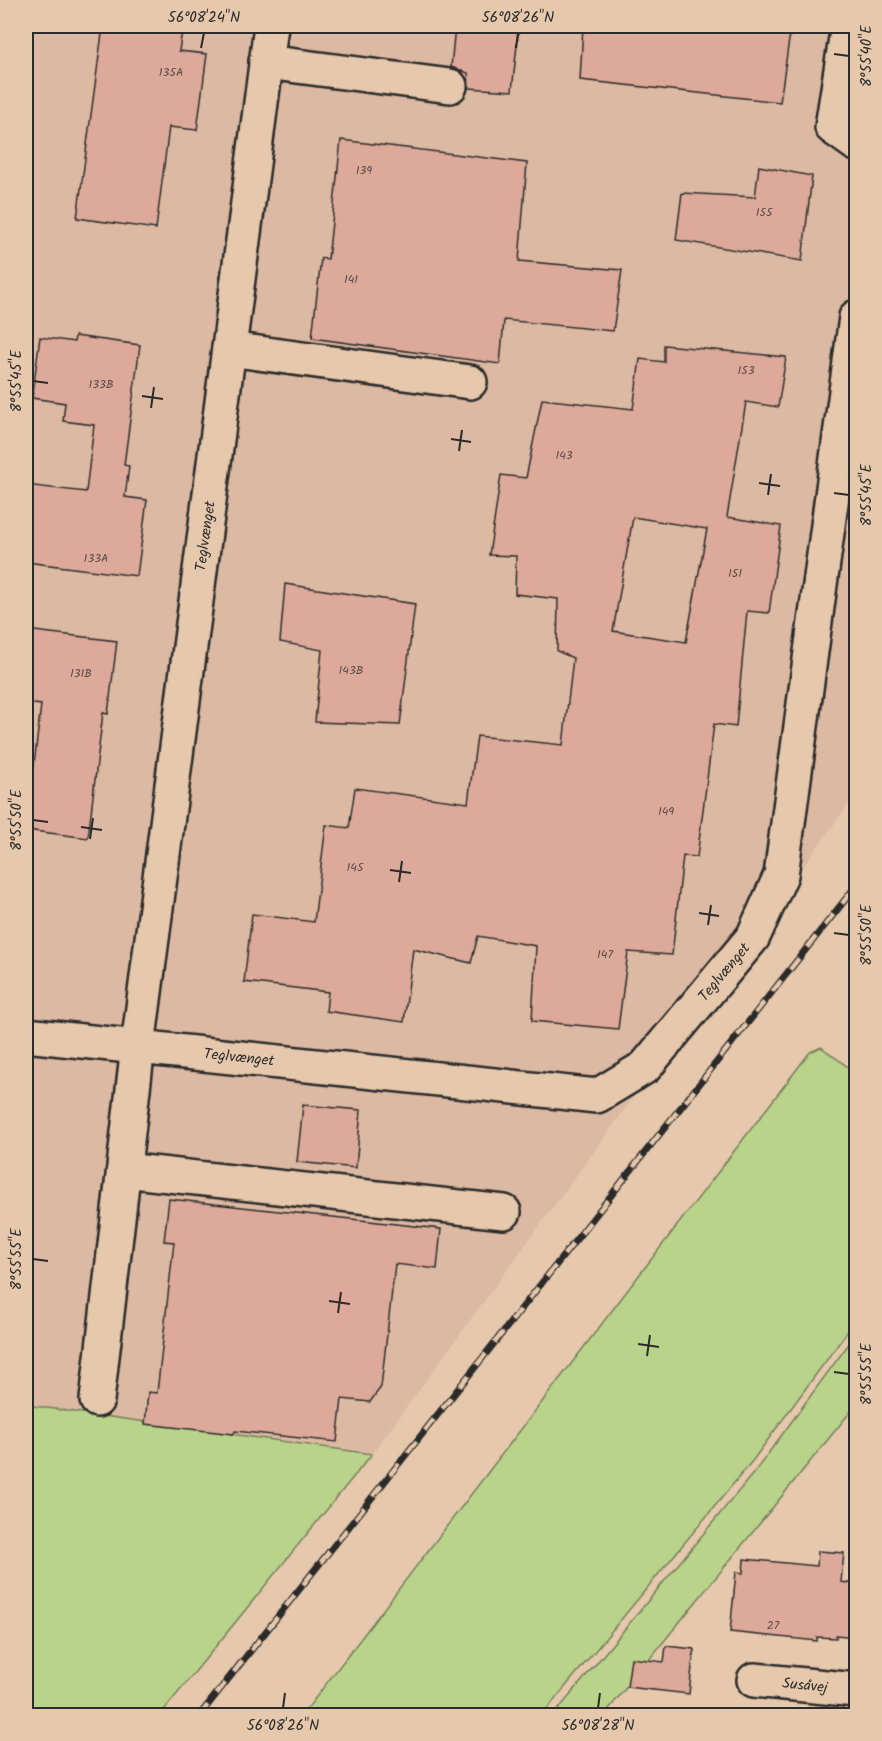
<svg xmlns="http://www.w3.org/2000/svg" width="882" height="1741" viewBox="0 0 882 1741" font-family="Kalam,sans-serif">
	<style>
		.built { fill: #dcb9a2 }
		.green { fill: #bad38a; stroke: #727f5a; stroke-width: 1.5 }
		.building { fill: #dda99a; stroke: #2b2b2b; stroke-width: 1.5; fill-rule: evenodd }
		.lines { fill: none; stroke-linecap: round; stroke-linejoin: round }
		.minor-casing { stroke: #2b2b2b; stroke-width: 38 }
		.minor { stroke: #e6c8ac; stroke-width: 33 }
		.rail-casing { stroke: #2b2b2b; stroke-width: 7 }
		.rail { stroke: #e6c8ac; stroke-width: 4.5; stroke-dasharray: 14; stroke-linecap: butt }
		.ticks { fill: none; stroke: #2b2b2b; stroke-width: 2 }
		.labels { text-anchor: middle; stroke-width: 6; stroke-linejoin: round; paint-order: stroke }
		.number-label { font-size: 12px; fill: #584a47 }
		.street-label { font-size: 15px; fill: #2b2b2b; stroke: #e6c8ac }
		.neatline { fill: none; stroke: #2b2b2b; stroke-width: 2 }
		.ticks-label { font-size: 15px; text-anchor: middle; fill: #2b2b2b }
	</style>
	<rect width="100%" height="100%" fill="#e6c8ac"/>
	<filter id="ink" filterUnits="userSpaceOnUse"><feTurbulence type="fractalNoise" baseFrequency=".0167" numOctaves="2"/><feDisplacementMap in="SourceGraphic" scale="12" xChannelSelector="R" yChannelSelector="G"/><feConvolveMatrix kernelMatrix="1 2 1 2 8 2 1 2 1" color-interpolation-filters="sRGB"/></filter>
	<g filter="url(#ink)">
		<path class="built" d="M26,26H856V794L372,1454L26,1405Z"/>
		<g class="green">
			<path d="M821,1047L856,1073V1320L753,1460L542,1715H306L303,1714L810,1052Z"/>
			<path d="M856,1334V1405L604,1715L553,1716L756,1470Z"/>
			<path d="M26,1405L372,1454L160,1715L26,1716Z"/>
		</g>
		<g class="building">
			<path d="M103,26H143L182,31L179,51L207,54L197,130L169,127L156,229L77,218Z"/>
			<path d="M455,26H519L512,91L469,88L468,73L451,67Z"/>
			<path d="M583,26H791L780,102L580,80Z"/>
			<path d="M341,140L527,163L519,261L622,270L613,331L504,320L500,364L312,338L321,258L328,259Z"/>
			<path d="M759,166L812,176L802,261L676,240L682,193L755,197Z"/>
			<path d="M75,336L140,345L124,465L129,466L125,497L147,500L137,576L26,562V485L86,492L94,425L63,421L65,403L32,398L40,337L74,342Z"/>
			<path d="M664,345L786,357L778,407L746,402L727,517L781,526L769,613L747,611L736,727L714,724L697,857L683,856L672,955L628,952L618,1029L532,1021L536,946L478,936L471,963L413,949L404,1022L326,1011L328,992L244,982L252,914L314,922L326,825L349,828L355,788L468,803L477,736L563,745L573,658L557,651L558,599L515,594L516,556L489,555L501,475L526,478L542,399L633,409L640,359L664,362ZM633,517L707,529L686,642L613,631Z"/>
			<path d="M285,584L415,604L400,725L315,722L322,650L280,642Z"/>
			<path d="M26,630L117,641L108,714L103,713L88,838L26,830V772L33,773L41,705L26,703Z"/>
			<path d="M303,1105L361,1110L356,1168L297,1162Z"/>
			<path d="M169,1199L441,1229L437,1269L395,1264L381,1387L370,1402L342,1399L337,1442L235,1431L234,1434L145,1424L148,1392L157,1393L174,1242L164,1241Z"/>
			<path d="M818,1551L844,1553L841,1582L856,1584V1637L836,1635V1638L817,1637V1641L730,1632L736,1572L743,1573L744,1559L817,1566Z"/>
			<path d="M666,1646L694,1649L689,1694L627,1687L631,1658L664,1662Z"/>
		</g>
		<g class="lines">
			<g class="minor-casing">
				<g id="minor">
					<path d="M856,40L846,38L832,127L856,144"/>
					<path d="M266,62L450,86"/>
					<path d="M229,349L470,382"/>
					<path d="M26,1035L597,1096L645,1067L753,937L781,875L856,317"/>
					<path d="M124,1170L504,1212"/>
					<path d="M97,1400L138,1046L271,26"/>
					<path d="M754,1680L856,1690"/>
				</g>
			</g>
			<use href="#minor" class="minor"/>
			<g class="rail-casing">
				<path id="rail" d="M199,1716L856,886"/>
			</g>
			<use href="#rail" class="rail"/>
		</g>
	</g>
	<path class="ticks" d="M201,48L204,33M516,48L518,33M834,54L849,56M33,381L48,383M142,396L163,399M151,408L154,387M451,439L471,442M459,451L462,430M759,483L780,486M834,493L849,495M768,495L771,474M33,820L48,822M81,827L102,830M90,839L93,818M390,870L411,873M399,882L402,861M699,913L719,916M708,925L711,905M834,933L849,935M33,1259L48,1261M329,1301L350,1304M338,1313L341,1292M638,1344L659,1347M647,1356L650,1335M834,1372L849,1374M283,1708L285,1693M598,1708L600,1693"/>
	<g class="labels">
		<g class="number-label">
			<text x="171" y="76">135A</text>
			<text x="364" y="174">139</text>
			<text x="764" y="216">155</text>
			<text x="351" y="283">141</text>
			<text x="746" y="374">153</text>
			<text x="101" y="388">133B</text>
			<text x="564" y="459">143</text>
			<text x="96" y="562">133A</text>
			<text x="735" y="577">151</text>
			<text x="351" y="674">143B</text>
			<text x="81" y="677">131B</text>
			<text x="666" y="815">149</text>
			<text x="355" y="871">145</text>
			<text x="605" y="958">147</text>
			<text x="773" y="1629">27</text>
		</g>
		<g class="street-label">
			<text transform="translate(205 536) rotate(-82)" y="5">Teglvænget</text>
			<text transform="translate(724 972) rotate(-50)" y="5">Teglvænget</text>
			<text transform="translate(239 1057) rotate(6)" y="5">Teglvænget</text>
			<text transform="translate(805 1685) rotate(6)" y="5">Susåvej</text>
		</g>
	</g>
	<rect width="882" height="1741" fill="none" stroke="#e6c8ac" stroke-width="66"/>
	<rect x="33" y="33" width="816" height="1675" class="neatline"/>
	<g class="ticks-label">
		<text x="204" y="22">56°08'24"N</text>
		<text x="518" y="22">56°08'26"N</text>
		<text transform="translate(866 56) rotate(-90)" y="5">8°55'40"E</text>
		<text transform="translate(16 381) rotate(-90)" y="5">8°55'45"E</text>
		<text transform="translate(866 495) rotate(-90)" y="5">8°55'45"E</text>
		<text transform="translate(16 820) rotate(-90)" y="5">8°55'50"E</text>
		<text transform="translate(866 935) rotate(-90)" y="5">8°55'50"E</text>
		<text transform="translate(16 1259) rotate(-90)" y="5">8°55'55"E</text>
		<text transform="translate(866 1374) rotate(-90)" y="5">8°55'55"E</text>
		<text x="283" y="1730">56°08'26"N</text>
		<text x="598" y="1730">56°08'28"N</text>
	</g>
</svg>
